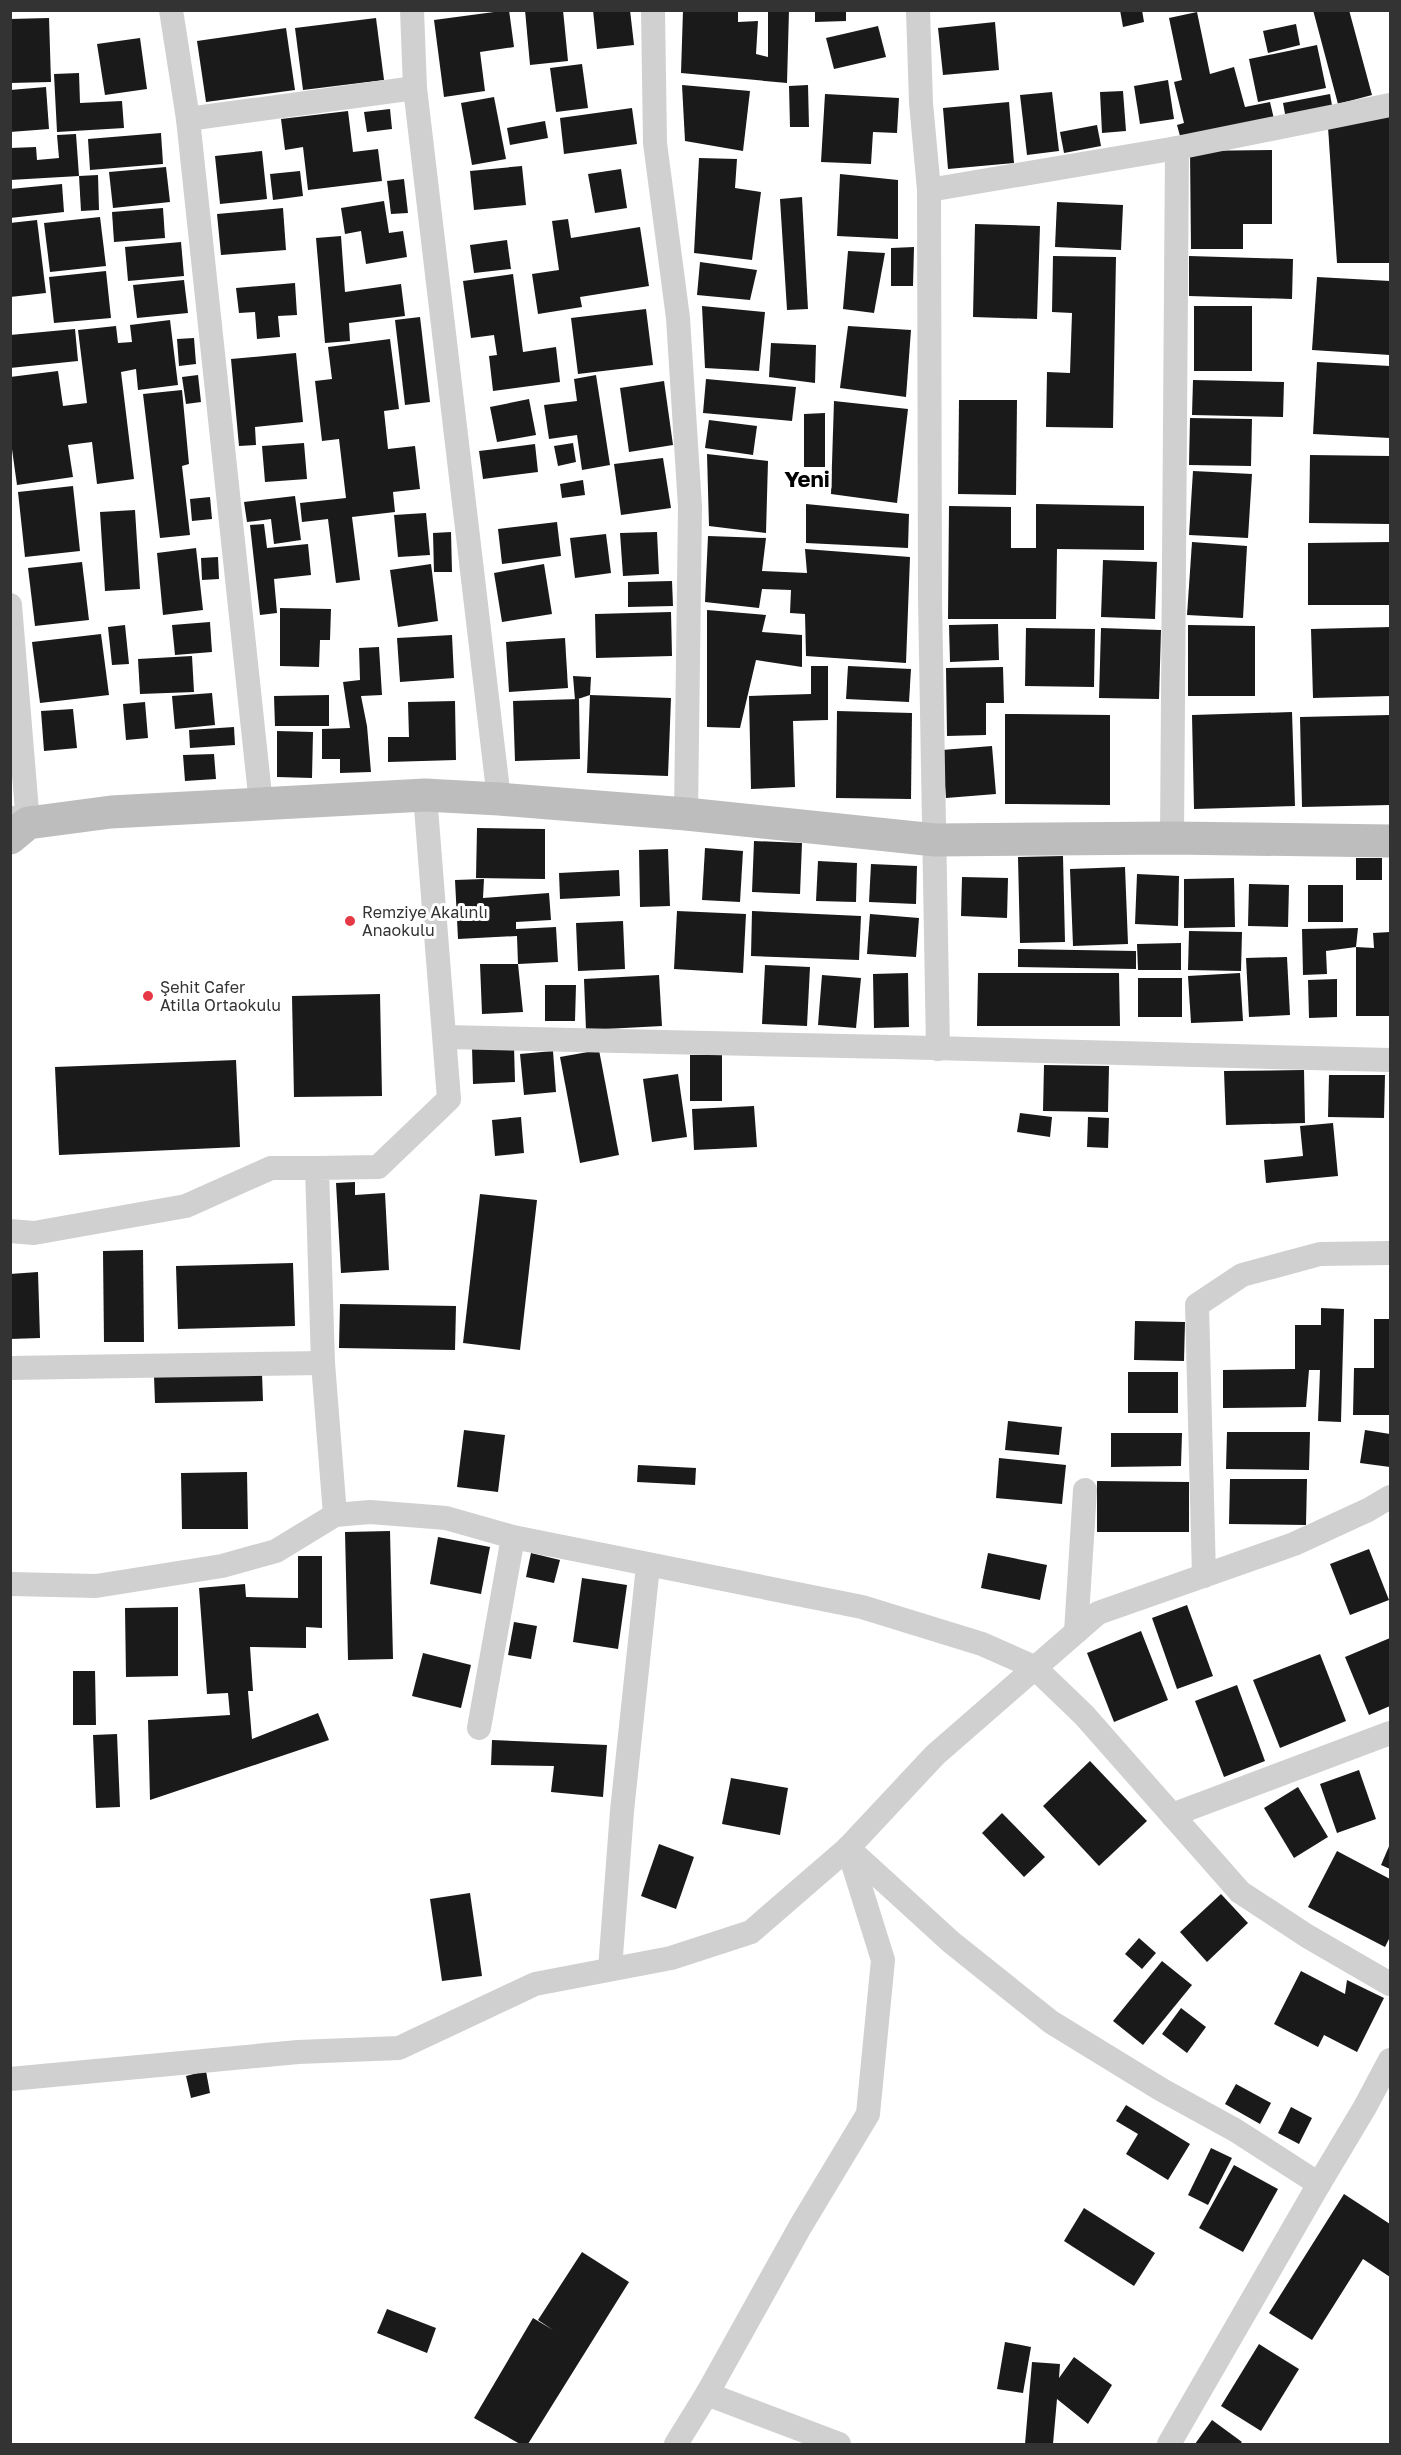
<svg xmlns="http://www.w3.org/2000/svg" width="1401" height="2455" viewBox="0 0 1401 2455" font-family="'Golos Text',sans-serif">
	<style>
		.building { fill: #1a1a1a }
		.lines { fill: none; stroke-linecap: round; stroke-linejoin: round }
		.street { stroke: #d0d0d0; stroke-width: 24 }
		.secondary { stroke: #bdbdbd; stroke-width: 33 }
		.poi-dot { fill: #e63946; stroke: #fff; stroke-width: 2 }
		.labels { text-anchor: middle; stroke-width: 6; stroke-linejoin: round; paint-order: stroke }
		.poi-label { font-size: 16px; fill: #333; stroke: #fff; text-anchor: start }
		.district-label { font-size: 22px; font-weight: bold; fill: #000; stroke: #fff }
	</style>
	<rect width="100%" height="100%" fill="#fff"/>
	<g class="building">
		<path d="M509,10L514,47L480,52L485,91L444,97L434,20Z"/>
		<path d="M525,10H563L568,61L530,65Z"/>
		<path d="M593,10H630L634,45L597,49Z"/>
		<path d="M683,10H738V22L758,21L756,54L768,57V10H789L787,83L681,73Z"/>
		<path d="M815,10H846V21L815,22Z"/>
		<path d="M1120,10H1142L1144,22L1123,27Z"/>
		<path d="M1313,10H1349L1372,95L1338,104Z"/>
		<path d="M1197,12L1210,74L1234,67L1245,107L1270,102L1274,119L1180,136L1177,125L1184,123L1174,82L1182,80L1169,18Z"/>
		<path d="M49,18L51,82L10,83V19Z"/>
		<path d="M376,18L384,80L303,90L295,28Z"/>
		<path d="M995,22L999,70L943,75L938,28Z"/>
		<path d="M1296,24L1300,45L1268,53L1263,31Z"/>
		<path d="M878,26L886,57L834,69L826,38Z"/>
		<path d="M286,28L295,90L206,102L197,41Z"/>
		<path d="M140,38L147,89L105,95L97,44Z"/>
		<path d="M1317,45L1326,88L1258,102L1249,59Z"/>
		<path d="M582,64L588,108L556,112L550,68Z"/>
		<path d="M79,73L80,103L122,101L124,128L57,132L54,74Z"/>
		<path d="M1168,80L1174,119L1140,124L1134,86Z"/>
		<path d="M682,85L750,91L743,151L685,141Z"/>
		<path d="M808,85L809,127H790L789,86Z"/>
		<path d="M46,87L49,129L10,132V90Z"/>
		<path d="M1123,91L1126,131L1102,133L1100,92Z"/>
		<path d="M1052,92L1059,151L1027,155L1020,95Z"/>
		<path d="M825,94L899,98L897,133L873,132L871,164L821,162Z"/>
		<path d="M1330,94L1333,111L1286,119L1283,103Z"/>
		<path d="M494,97L506,159L472,165L461,103Z"/>
		<path d="M1009,102L1014,163L948,169L943,108Z"/>
		<path d="M632,108L637,144L564,154L560,118Z"/>
		<path d="M390,109L392,129L367,132L364,112Z"/>
		<path d="M348,111L353,152L378,149L382,181L308,190L303,147L285,150L281,119Z"/>
		<path d="M1390,113V263H1337L1328,127Z"/>
		<path d="M545,121L548,138L510,145L507,128Z"/>
		<path d="M1097,125L1101,146L1064,153L1060,132Z"/>
		<path d="M161,133L163,164L90,170L88,139Z"/>
		<path d="M76,134L79,176L10,180V148L36,147L37,160L59,158L57,135Z"/>
		<path d="M1272,150V224H1243V249H1191L1190,151Z"/>
		<path d="M262,151L267,199L220,204L215,156Z"/>
		<path d="M699,158L737,159L735,188L761,192L752,260L694,253Z"/>
		<path d="M522,166L526,205L474,210L470,171Z"/>
		<path d="M166,167L170,202L113,208L109,172Z"/>
		<path d="M621,169L627,208L595,213L588,174Z"/>
		<path d="M300,171L303,196L273,200L270,174Z"/>
		<path d="M840,174L898,180V239L837,236Z"/>
		<path d="M98,175L99,210L81,211L79,176Z"/>
		<path d="M404,179L408,213L391,214L387,181Z"/>
		<path d="M62,184L64,212L10,218V189Z"/>
		<path d="M802,197L808,309L787,310L780,199Z"/>
		<path d="M384,201L389,233L403,231L407,257L366,264L361,231L345,234L341,208Z"/>
		<path d="M1057,202L1123,205L1121,250L1055,247Z"/>
		<path d="M163,208L165,238L114,242L112,212Z"/>
		<path d="M283,208L286,250L221,255L217,214Z"/>
		<path d="M100,217L106,266L50,272L44,223Z"/>
		<path d="M568,219L571,238L640,227L649,286L580,297L582,307L538,314L532,274L559,270L552,221Z"/>
		<path d="M37,220L46,293L10,297V223Z"/>
		<path d="M975,224L1040,226L1037,319L973,317Z"/>
		<path d="M341,236L345,292L401,284L405,316L349,323L350,341L325,343L316,238Z"/>
		<path d="M507,240L511,269L474,273L470,245Z"/>
		<path d="M181,242L184,276L128,281L125,247Z"/>
		<path d="M914,247L913,286H891V248Z"/>
		<path d="M848,251L885,253L874,313L843,309Z"/>
		<path d="M1053,256L1116,257L1113,428L1046,427L1047,372L1070,373L1072,313L1052,312Z"/>
		<path d="M1189,256L1293,259L1292,299L1189,296Z"/>
		<path d="M700,262L757,270L750,300L697,295Z"/>
		<path d="M106,271L111,318L54,323L49,277Z"/>
		<path d="M513,274L523,352L556,347L560,382L493,391L489,356L497,355L494,335L471,338L463,281Z"/>
		<path d="M1317,277L1390,281V355L1312,350Z"/>
		<path d="M184,280L188,313L137,318L133,285Z"/>
		<path d="M295,283L297,315L278,316L280,337L257,339L255,312L239,313L236,288Z"/>
		<path d="M702,306L765,312L759,371L705,368Z"/>
		<rect x="1194" y="306" width="58" height="65"/>
		<path d="M646,309L653,365L578,374L571,318Z"/>
		<path d="M420,317L430,402L405,405L395,320Z"/>
		<path d="M170,320L178,385L138,390L136,369L121,372L134,479L97,484L92,442L68,445L73,477L17,485L10,435V377L58,371L63,406L87,403L78,330L116,326L118,343L132,342L130,325Z"/>
		<path d="M848,326L911,330L906,397L840,388Z"/>
		<path d="M75,329L78,361L10,368V335Z"/>
		<path d="M194,338L196,364L179,366L177,339Z"/>
		<path d="M390,339L399,409L384,411L388,449L415,446L420,489L393,492L395,512L352,517L360,580L336,583L328,519L302,522L300,503L346,498L339,439L322,441L315,381L332,379L328,347Z"/>
		<path d="M771,343L816,345L815,383L769,377Z"/>
		<path d="M296,353L303,422L255,427L256,445L239,446L231,359Z"/>
		<path d="M1317,362L1390,366V438L1313,434Z"/>
		<path d="M198,375L201,402L186,404L182,377Z"/>
		<path d="M596,375L610,465L582,470L577,435L549,439L544,405L577,401L574,379Z"/>
		<path d="M706,379L796,387L792,421L703,413Z"/>
		<path d="M1193,380L1284,382L1283,417L1192,415Z"/>
		<path d="M664,381L673,445L629,452L620,388Z"/>
		<path d="M182,390L189,464L182,466L190,535L160,538L143,394Z"/>
		<path d="M529,399L536,435L497,442L490,407Z"/>
		<path d="M959,400H1017L1016,495L958,494Z"/>
		<path d="M834,401L908,409L897,503L831,494Z"/>
		<path d="M825,413V467H804V414Z"/>
		<path d="M1190,418L1252,419L1251,466L1189,465Z"/>
		<path d="M709,420L757,426L753,455L705,448Z"/>
		<path d="M304,443L307,479L265,482L262,446Z"/>
		<path d="M573,443L576,462L558,466L554,446Z"/>
		<path d="M535,444L538,472L483,479L479,451Z"/>
		<path d="M707,454L768,461L766,533L709,526Z"/>
		<path d="M1310,455L1390,456V524L1309,523Z"/>
		<path d="M663,458L671,508L621,515L614,464Z"/>
		<path d="M1193,471L1252,474L1248,538L1189,535Z"/>
		<path d="M583,480L585,495L562,498L560,484Z"/>
		<path d="M73,486L80,551L25,557L18,492Z"/>
		<path d="M295,496L301,540L274,544L271,519L247,522L244,502Z"/>
		<path d="M210,497L212,519L192,521L190,499Z"/>
		<path d="M806,504L909,514L908,548L806,543Z"/>
		<path d="M1036,504L1144,506V550L1057,549L1056,619H948L949,506L1011,507V548H1036Z"/>
		<path d="M135,510L140,589L105,591L100,512Z"/>
		<path d="M426,513L430,555L398,557L394,515Z"/>
		<path d="M557,522L561,556L502,564L498,529Z"/>
		<path d="M264,524L267,548L308,544L311,575L274,579L277,613L260,615L250,525Z"/>
		<path d="M451,532L452,572H434L433,533Z"/>
		<path d="M657,532L659,574L623,576L620,533Z"/>
		<path d="M606,534L611,573L575,578L570,538Z"/>
		<path d="M708,536L766,538L762,571L807,573L805,549L910,557L906,663L806,656L805,614L790,613L791,590L762,589L759,608L705,602Z"/>
		<path d="M1192,542L1247,546L1243,618L1187,615Z"/>
		<path d="M1390,542V605H1308V543Z"/>
		<path d="M196,548L203,610L163,615L157,553Z"/>
		<path d="M218,557L219,579L202,580L201,558Z"/>
		<path d="M1103,560L1157,562L1155,619L1101,617Z"/>
		<path d="M82,562L89,620L35,626L28,568Z"/>
		<path d="M431,564L438,621L398,627L390,570Z"/>
		<path d="M544,564L552,614L502,622L494,573Z"/>
		<path d="M672,581L673,606L628,607V582Z"/>
		<path d="M280,608L331,609L330,640H320L319,667L280,666Z"/>
		<path d="M707,610L766,615L762,632L802,635V667L756,660L740,728L707,727Z"/>
		<path d="M671,612L672,656L596,658L595,614Z"/>
		<path d="M210,622L212,652L175,655L172,625Z"/>
		<path d="M998,624L999,660L950,662L949,625Z"/>
		<path d="M125,625L129,664L112,665L108,627Z"/>
		<path d="M1188,625L1255,626V696H1188Z"/>
		<path d="M1390,627V696L1313,698L1311,629Z"/>
		<path d="M1026,628L1095,629L1094,687L1025,686Z"/>
		<path d="M1101,628L1161,630L1159,699L1099,698Z"/>
		<path d="M101,634L109,695L40,703L32,642Z"/>
		<path d="M452,635L454,678L400,682L397,638Z"/>
		<path d="M565,638L568,688L509,692L506,642Z"/>
		<path d="M379,647L382,695L361,696L367,726L371,772L340,773V759H322V729L350,728L343,682L360,680L359,648Z"/>
		<path d="M192,656L194,692L140,694L138,659Z"/>
		<path d="M811,666H828V720L793,721L795,787L751,789L749,696L811,694Z"/>
		<path d="M848,666L911,669L909,702L846,699Z"/>
		<path d="M1003,667L1004,703H986V735L947,736L946,668Z"/>
		<path d="M573,676L591,677L590,695L671,698L668,776L587,773L590,695L575,700Z"/>
		<path d="M212,693L215,725L175,729L172,696Z"/>
		<path d="M329,695V726H275L274,696Z"/>
		<path d="M579,699L580,759L515,761L513,701Z"/>
		<path d="M455,701L456,760L388,762V737H409L408,702Z"/>
		<path d="M145,702L148,738L126,740L123,704Z"/>
		<path d="M73,709L77,748L44,751L41,711Z"/>
		<path d="M837,711L912,713L911,799L836,798Z"/>
		<path d="M1292,712L1295,806L1194,809L1192,715Z"/>
		<path d="M1005,714L1110,715V805L1005,804Z"/>
		<path d="M1390,715V805L1302,807L1300,717Z"/>
		<path d="M234,727L235,745L190,748L189,730Z"/>
		<path d="M277,731L313,732L312,778L277,777Z"/>
		<path d="M992,746L996,794L946,798L942,750Z"/>
		<path d="M214,754L216,779L185,781L183,755Z"/>
		<path d="M477,828L545,829V879L476,878Z"/>
		<path d="M754,841L802,843L800,894L752,892Z"/>
		<path d="M705,848L743,851L740,902L702,900Z"/>
		<path d="M668,849L670,906L640,907L639,850Z"/>
		<path d="M1063,856L1065,942L1020,943L1018,857Z"/>
		<rect x="1356" y="858" width="26" height="22"/>
		<path d="M818,861L857,863L856,902L816,901Z"/>
		<path d="M871,864L917,866L916,904L869,902Z"/>
		<path d="M1125,867L1128,944L1073,946L1070,869Z"/>
		<path d="M619,870L620,896L560,899L559,873Z"/>
		<path d="M1137,874L1179,876L1178,926L1135,924Z"/>
		<path d="M962,877L1008,878L1007,918L961,916Z"/>
		<path d="M1234,878L1235,927L1184,928V879Z"/>
		<path d="M484,879L483,898L549,893L551,920L516,922V929L556,927L558,962L518,964L523,1012L482,1014L480,964H518L517,936L458,939L455,880Z"/>
		<path d="M1249,884L1289,885L1288,927L1248,926Z"/>
		<rect x="1308" y="885" width="35" height="37"/>
		<path d="M677,911L746,914L743,973L674,969Z"/>
		<path d="M752,911L861,916L859,960L751,956Z"/>
		<path d="M870,914L919,918L916,957L867,954Z"/>
		<path d="M623,921L625,969L578,971L576,923Z"/>
		<path d="M1358,928L1356,947L1374,948L1373,933L1390,932V1016H1356V947L1326,951L1327,974L1303,975L1302,929Z"/>
		<path d="M1189,931L1242,932L1241,971L1188,970Z"/>
		<path d="M1181,943V970H1138L1137,944Z"/>
		<path d="M1018,949L1136,951V969L1018,967Z"/>
		<path d="M1287,957L1290,1015L1249,1017L1246,958Z"/>
		<path d="M765,965L810,967L807,1026L762,1024Z"/>
		<path d="M908,973L909,1027L874,1028L873,974Z"/>
		<path d="M978,973H1119L1120,1026H977Z"/>
		<path d="M1240,973L1243,1021L1191,1023L1188,976Z"/>
		<path d="M659,975L662,1026L586,1030L584,979Z"/>
		<path d="M822,975L861,978L856,1028L818,1025Z"/>
		<rect x="1138" y="978" width="44" height="39"/>
		<path d="M1337,979V1017L1309,1018L1308,980Z"/>
		<path d="M545,985H576L575,1021H545Z"/>
		<path d="M380,994L382,1096L294,1097L292,996Z"/>
		<path d="M514,1046L515,1082L473,1084L472,1047Z"/>
		<path d="M599,1050L619,1155L580,1163L560,1057Z"/>
		<path d="M553,1051L556,1092L524,1095L520,1054Z"/>
		<rect x="690" y="1055" width="32" height="46"/>
		<path d="M236,1060L240,1147L59,1155L55,1067Z"/>
		<path d="M1044,1065L1109,1066L1108,1112L1043,1111Z"/>
		<path d="M1304,1070L1305,1123L1226,1125L1224,1071Z"/>
		<path d="M678,1074L687,1137L652,1142L643,1079Z"/>
		<path d="M1329,1075H1385L1384,1118L1328,1117Z"/>
		<path d="M754,1106L757,1147L694,1150L692,1109Z"/>
		<path d="M1020,1113L1052,1117L1050,1137L1017,1132Z"/>
		<path d="M521,1117L524,1153L495,1156L492,1120Z"/>
		<path d="M1088,1117L1109,1118L1108,1148L1087,1147Z"/>
		<path d="M1333,1123L1338,1176L1266,1183L1264,1160L1303,1156L1300,1126Z"/>
		<path d="M355,1182V1195L385,1193L389,1270L341,1273L336,1183Z"/>
		<path d="M480,1194L537,1200L520,1350L463,1343Z"/>
		<path d="M143,1250L144,1342H104L103,1251Z"/>
		<path d="M293,1263L295,1326L178,1329L176,1266Z"/>
		<path d="M38,1272L40,1338L10,1339V1274Z"/>
		<path d="M340,1304L456,1306L455,1350L339,1348Z"/>
		<path d="M1321,1308L1344,1309L1341,1422L1318,1421L1320,1370H1309L1306,1407L1223,1408V1370L1295,1369V1325H1321Z"/>
		<path d="M1374,1319H1390V1415H1353L1354,1368H1374Z"/>
		<path d="M1135,1321L1185,1322L1184,1361L1134,1360Z"/>
		<rect x="1128" y="1372" width="50" height="41"/>
		<path d="M262,1373L263,1401L155,1403L154,1376Z"/>
		<path d="M1008,1421L1062,1427L1059,1455L1005,1450Z"/>
		<path d="M464,1430L505,1435L498,1492L457,1487Z"/>
		<path d="M1365,1430L1390,1434V1467L1360,1463Z"/>
		<path d="M1227,1432H1310L1309,1470L1226,1469Z"/>
		<path d="M1111,1433H1182L1181,1466L1111,1467Z"/>
		<path d="M999,1458L1066,1465L1062,1504L996,1498Z"/>
		<path d="M638,1465L696,1468L695,1485L637,1482Z"/>
		<path d="M247,1472L248,1529H182L181,1473Z"/>
		<path d="M1230,1479H1307L1306,1525L1229,1524Z"/>
		<path d="M1097,1481L1189,1482V1532H1097Z"/>
		<path d="M390,1531L393,1659L348,1660L345,1532Z"/>
		<path d="M438,1537L490,1547L481,1594L430,1584Z"/>
		<path d="M1369,1549L1389,1600L1350,1615L1330,1564Z"/>
		<path d="M531,1553L560,1560L554,1583L526,1577Z"/>
		<path d="M988,1553L1047,1565L1040,1600L981,1588Z"/>
		<path d="M298,1556H322V1628L306,1627V1648L250,1647L253,1691H248L252,1739L318,1713L329,1740L150,1800L148,1720L230,1715L228,1693L207,1694L199,1588L245,1584L246,1597L298,1598Z"/>
		<path d="M582,1578L627,1585L618,1649L573,1642Z"/>
		<path d="M1187,1605L1213,1676L1177,1689L1152,1618Z"/>
		<path d="M178,1607V1676L126,1677L125,1608Z"/>
		<path d="M514,1622L537,1626L531,1659L508,1655Z"/>
		<path d="M1141,1631L1168,1700L1114,1722L1087,1653Z"/>
		<path d="M1390,1638V1706L1369,1715L1345,1657Z"/>
		<path d="M423,1653L471,1665L461,1708L412,1696Z"/>
		<path d="M1320,1654L1346,1721L1280,1748L1253,1680Z"/>
		<path d="M73,1671H95L96,1725H73Z"/>
		<path d="M1237,1685L1265,1761L1224,1777L1195,1701Z"/>
		<path d="M117,1734L120,1807L96,1808L93,1735Z"/>
		<path d="M492,1740L607,1745L603,1797L551,1792L554,1766L491,1765Z"/>
		<path d="M1090,1761L1147,1821L1099,1866L1043,1806Z"/>
		<path d="M1359,1770L1376,1819L1337,1833L1320,1784Z"/>
		<path d="M731,1778L788,1788L780,1835L722,1824Z"/>
		<path d="M1298,1787L1328,1837L1294,1858L1264,1808Z"/>
		<path d="M1002,1813L1045,1857L1024,1877L982,1833Z"/>
		<path d="M659,1844L694,1857L676,1909L641,1896Z"/>
		<path d="M1390,1844V1869L1381,1865Z"/>
		<path d="M1337,1851L1390,1879V1937L1385,1947L1308,1907Z"/>
		<path d="M470,1893L482,1976L442,1981L430,1899Z"/>
		<path d="M1221,1894L1248,1923L1207,1962L1180,1932Z"/>
		<path d="M1139,1938L1156,1953L1142,1969L1125,1954Z"/>
		<path d="M1162,1961L1192,1985L1143,2045L1113,2021Z"/>
		<path d="M1301,1971L1345,1994L1347,1980L1384,1998L1357,2052L1324,2035L1318,2047L1274,2024Z"/>
		<path d="M1181,2008L1206,2027L1187,2053L1162,2034Z"/>
		<path d="M206,2071L210,2093L191,2098L186,2076Z"/>
		<path d="M1236,2084L1271,2103L1260,2124L1225,2104Z"/>
		<path d="M1126,2105L1190,2144L1168,2180L1126,2154L1138,2134L1116,2121Z"/>
		<path d="M1291,2107L1312,2118L1299,2144L1278,2133Z"/>
		<path d="M1211,2148L1232,2158L1208,2205L1188,2195Z"/>
		<path d="M1234,2165L1278,2189L1243,2252L1199,2228Z"/>
		<path d="M1344,2194L1390,2224V2277L1363,2259L1312,2340L1269,2313Z"/>
		<path d="M1084,2208L1155,2253L1134,2286L1064,2241Z"/>
		<path d="M582,2252L629,2282L528,2444H520L474,2418L533,2318L553,2330L538,2320Z"/>
		<path d="M387,2309L436,2328L427,2353L377,2333Z"/>
		<path d="M1005,2342L1031,2347L1023,2393L997,2389Z"/>
		<path d="M1259,2344L1299,2369L1261,2431L1221,2406Z"/>
		<path d="M1074,2357L1112,2385L1088,2424L1057,2399L1053,2444H1025L1032,2362L1060,2364L1059,2378Z"/>
		<path d="M1212,2420L1242,2442L1240,2444H1195Z"/>
	</g>
	<g class="lines">
		<g class="street">
			<path d="M171,10L188,119L261,804"/>
			<path d="M412,10L415,88L499,799"/>
			<path d="M653,10L655,143L678,318L690,507L686,814"/>
			<path d="M918,10L921,103L929,190L930,599L938,1049"/>
			<path d="M188,119L415,88"/>
			<path d="M929,190L1177,148L1390,105"/>
			<path d="M10,605L28,823L13,818"/>
			<path d="M1172,838L1177,148"/>
			<path d="M446,1037C761,1042 1075,1053 1390,1060"/>
			<path d="M10,1231L34,1233L186,1206L271,1168H317"/>
			<path d="M10,1368L323,1363"/>
			<path d="M335,1515L323,1363L317,1168L378,1167L449,1099L425,795"/>
			<path d="M1204,1576L1197,1305L1242,1275L1320,1254L1390,1253"/>
			<path d="M10,1584L96,1586L222,1566L276,1551L335,1515L370,1512L446,1518L513,1537L862,1607L982,1644L1034,1667L1084,1715L1240,1892L1307,1936L1390,1984"/>
			<path d="M1076,1632L1085,1490"/>
			<path d="M479,1728L513,1537"/>
			<path d="M1172,1815L1390,1733"/>
			<path d="M848,1848L951,1942L1051,2022L1162,2090L1235,2130L1319,2184L1365,2107L1390,2060"/>
			<path d="M610,1969L622,1811L648,1566"/>
			<path d="M10,2079L298,2052L399,2048L535,1984L671,1958L751,1932L848,1848L935,1755L1098,1613L1294,1544L1368,1510L1390,1497"/>
			<path d="M707,2394L839,2444"/>
			<path d="M676,2444L707,2394L800,2227L868,2114L883,1960L848,1848"/>
			<path d="M1169,2444L1319,2184"/>
		</g>
		<path class="secondary" d="M10,838L28,823L111,812L425,795L499,799L686,814L935,840L1172,838L1390,841"/>
	</g>
	<g class="poi-dot">
		<circle cx="350" cy="921" r="6"/>
		<circle cx="148" cy="996" r="6"/>
	</g>
	<g class="labels">
		<g class="poi-label">
			<text x="362" y="918">Remziye Akalınlı<tspan x="362" dy="18">Anaokulu</tspan></text>
			<text x="160" y="993">Şehit Cafer<tspan x="160" dy="18">Atilla Ortaokulu</tspan></text>
		</g>
		<g class="district-label">
			<text x="807" y="487">Yeni</text>
		</g>
	</g>
	<rect width="1401" height="2455" fill="none" stroke="#333333" stroke-width="24"/>
</svg>
